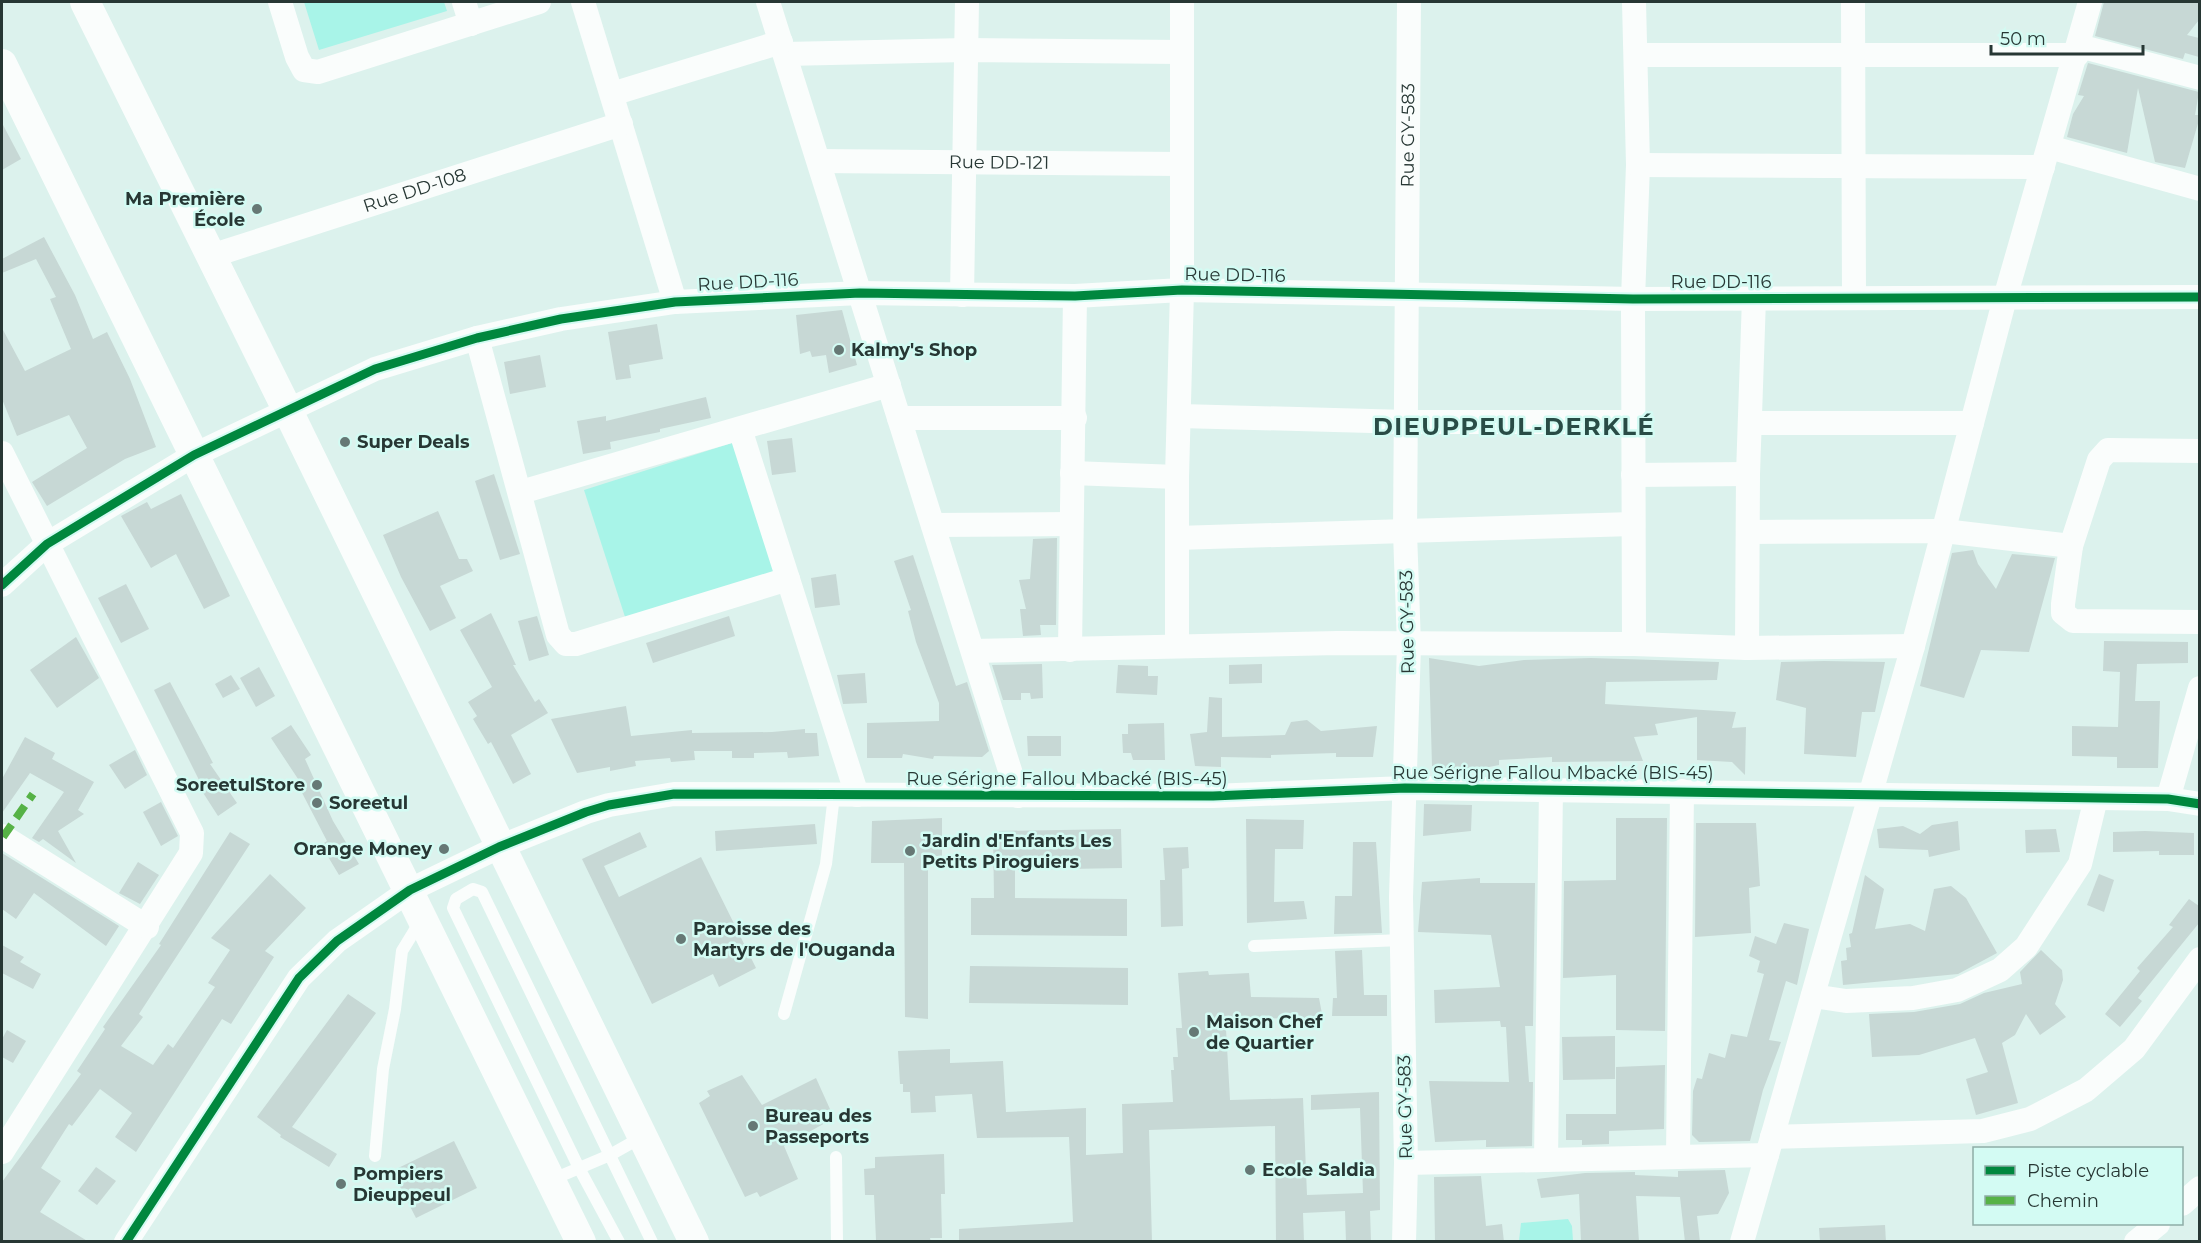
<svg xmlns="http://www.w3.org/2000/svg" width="2201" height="1243" viewBox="0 0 2201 1243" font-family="Montserrat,sans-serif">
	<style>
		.green { fill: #a8f4e8 }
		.building { fill: #c7d8d5 }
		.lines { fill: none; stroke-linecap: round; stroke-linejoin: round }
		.service { stroke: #fafdfc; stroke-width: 12 }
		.minor { stroke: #fafdfc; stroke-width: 24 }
		.tertiary { stroke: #fafdfc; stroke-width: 30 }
		.quiet { stroke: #56b246; stroke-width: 8; stroke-dasharray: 15 8; stroke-linecap: butt }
		.cycleway-casing { stroke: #d3fbf3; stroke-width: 13 }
		.cycleway { stroke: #00873e; stroke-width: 9 }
		.poi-dot { fill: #667875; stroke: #d3fbf3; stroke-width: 2 }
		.labels { text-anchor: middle; stroke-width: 5; stroke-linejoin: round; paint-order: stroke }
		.street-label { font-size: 18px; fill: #273734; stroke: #d3fbf3 }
		.poi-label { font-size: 18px; font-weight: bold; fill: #273734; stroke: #d3fbf3; text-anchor: start }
		.district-label { font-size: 24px; font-weight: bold; letter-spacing: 1.5px; fill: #294c46; stroke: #d3fbf3 }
	</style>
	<rect width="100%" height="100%" fill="#dcf2ed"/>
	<g class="green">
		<path d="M304,2H444L447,11L319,50Z"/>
		<path d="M735,442L777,576L627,623L584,490Z"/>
		<path d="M1568,1219L1572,1226L1573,1241H1519L1521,1223Z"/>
	</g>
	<g class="building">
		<path d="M2104,2H2199V20L2187,35L2199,38V57L2185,53L2183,59L2095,36Z"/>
		<path d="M2088,63L2199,92L2195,115H2199V120L2185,168L2155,162L2138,88L2127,153L2067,137L2073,114L2084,96L2078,95Z"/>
		<path d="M2,123L21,159L2,170Z"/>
		<path d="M44,237L75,295L93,339L107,332L130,379L156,447L125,459L47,506L32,482L87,448L69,415L17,436L2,399V328L25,371L71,349L50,299L56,297L36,259L2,273V259Z"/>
		<path d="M842,310L857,365L829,373L826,355L812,357L810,351L800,354L796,315Z"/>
		<path d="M657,324L663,359L629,365L631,378L616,380L608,332Z"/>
		<path d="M540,355L546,387L510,394L504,362Z"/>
		<path d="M706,397L711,418L660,429V432L610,442L611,449L583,454L577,421L606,416V421Z"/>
		<path d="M792,438L796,472L772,475L767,441Z"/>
		<path d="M494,474L520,554L500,560L475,481Z"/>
		<path d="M181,494L230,596L204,609L176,554L151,568L121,516L147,502L151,509Z"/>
		<path d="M438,511L459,559H467L473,571L440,586L456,618L430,631L401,577L383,535Z"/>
		<path d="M1057,538L1056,625H1040L1041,635L1023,636L1020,609H1026L1019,580L1030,579L1033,539Z"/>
		<path d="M1973,550L1978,564L1996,589L2012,554L2055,558L2029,652L1981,650L1964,698L1920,686L1952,553Z"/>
		<path d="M913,555L956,686L967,682L989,751L982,757L934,756L933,759L903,754L902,758H867V723L939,721V703L916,642L908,611L911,610L894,561Z"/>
		<path d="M836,574L840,605L815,608L811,578Z"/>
		<path d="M126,584L149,629L121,643L98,598Z"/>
		<path d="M491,613L516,665H513L535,702L539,699L548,713L511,735L531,774L513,784L491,742L488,744L473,719L477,716L468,702L492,687L460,630Z"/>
		<path d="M537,616L549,655L529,661L518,621Z"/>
		<path d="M729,616L735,636L653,663L646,643Z"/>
		<path d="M76,637L99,678L57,708L30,670Z"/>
		<path d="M2104,641L2188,642V663L2137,664L2135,701H2160L2158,768H2117V757L2072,756V726L2118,727L2120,672L2103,671Z"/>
		<path d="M1429,658L1479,666L1524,660L1591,658L1719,662L1717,680L1606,682L1605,704L1736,712L1732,728L1746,727L1745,775L1732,762L1697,760V717L1655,724L1658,735L1634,737L1643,761L1552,762V757L1499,760V765L1489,767L1453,769L1432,766Z"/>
		<path d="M1824,661L1885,662L1875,712H1862L1856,757L1804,754L1806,708L1776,700L1781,662Z"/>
		<path d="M1042,664L1043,698L1031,699L1030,693H1021V700H1003L992,665Z"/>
		<path d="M1262,664V683L1229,684V665Z"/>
		<path d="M1118,665L1148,666V676H1158L1157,695L1116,693Z"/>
		<path d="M259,667L275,696L256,707L240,678Z"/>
		<path d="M865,673L867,703L843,704L837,675Z"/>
		<path d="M231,675L240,689L223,698L215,684Z"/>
		<path d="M170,682L213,763L210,764L237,803L218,816L200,788L202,786L154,690Z"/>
		<path d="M1209,697L1222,698V737L1285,735L1291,722L1307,720L1321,731L1377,726L1373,757H1336V753L1271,755V758L1221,757V767L1195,766L1190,734L1207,732Z"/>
		<path d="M626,706L631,736L692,730V733L772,732L805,729V733H817L819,756L788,758L787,752L754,753V758H732V751H694L695,760L671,762L670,758L635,761L636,766L610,771V767L577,773L551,719Z"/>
		<path d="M1164,723L1165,760H1133L1131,753H1123L1122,734H1128V724Z"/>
		<path d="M291,725L311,755L305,759L333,821L359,864L339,875L321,845L327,841L299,787L302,785L271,738Z"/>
		<path d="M1027,736H1061V756H1028Z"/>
		<path d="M25,737L55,753L52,759L94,782L78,810L84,814L58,831L76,863L43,839L39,842L32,838L64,792L30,773L2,813V779Z"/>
		<path d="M135,750L147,775L125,789L109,765Z"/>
		<path d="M161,802L178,836L161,846L143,812Z"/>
		<path d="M1424,804L1472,805L1471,831L1423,836Z"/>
		<path d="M942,818V856H928V1019L905,1017L904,863H871L872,821Z"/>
		<path d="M1616,818H1667L1665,1031L1616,1030V975L1563,978L1564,881L1616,880Z"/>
		<path d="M1246,819L1304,820L1303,849H1275L1274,902L1304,901L1307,919L1247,923Z"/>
		<path d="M1958,821L1960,850L1929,857L1928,850L1879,848L1877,829L1903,826L1920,834L1932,825Z"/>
		<path d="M1696,823H1756L1760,886L1749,888L1751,933L1695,937Z"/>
		<path d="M815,824L817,844L716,851L715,831Z"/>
		<path d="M1121,829L1122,868L1015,870V898L1127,899V936L971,935V898H994L993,831Z"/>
		<path d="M2056,829L2060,852L2026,853L2025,830Z"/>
		<path d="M2145,831L2194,833V855H2159V851L2113,852V832Z"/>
		<path d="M230,832L250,844L139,1014L143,1017L121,1046L153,1065L168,1044L173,1048L215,987L208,983L230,950L211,938L270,874L306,908L265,951L274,957L231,1024L222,1019L136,1152L115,1137L132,1113L100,1089L72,1126L69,1124L41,1168L61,1181L40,1212L89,1242H2V1182L81,1074L77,1071L105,1029L103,1027L161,945L159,944Z"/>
		<path d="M640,832L647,847L604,866L619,897L701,857L756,968L719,987L713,974L652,1004L582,859Z"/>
		<path d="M1353,842H1376L1382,933L1334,934L1335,896H1352Z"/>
		<path d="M1188,847L1189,868L1182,869L1183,926L1161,927L1160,880H1165L1163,848Z"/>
		<path d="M2,853L119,926L106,946L34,893L16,919L2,909Z"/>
		<path d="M138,862L159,875L140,904L119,893Z"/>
		<path d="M2099,874L2114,880L2104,912L2087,905Z"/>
		<path d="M1865,875L1884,889L1875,929L1910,924L1925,931L1934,889L1951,886L1966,898L1997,953L1958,974L1843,985L1841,961L1847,960L1846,948L1851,947L1849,934L1852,933Z"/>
		<path d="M1480,878V883H1535L1533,1026H1525L1529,1082H1533L1532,1146L1486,1147V1140L1435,1142L1429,1081L1509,1082L1506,1027H1501L1500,1021L1435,1023L1434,990L1500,987L1491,935L1418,932L1422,882Z"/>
		<path d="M2189,899L2199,906V923L2138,998L2142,1001L2120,1027L2105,1014L2140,971L2137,968L2173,927L2169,925Z"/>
		<path d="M1784,923L1809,929L1797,985L1786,981L1769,1040L1781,1042L1763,1090L1750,1141L1699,1142L1692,1135L1693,1091L1697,1078L1702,1079L1709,1053L1725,1058L1731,1034L1747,1037L1764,974L1757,972L1760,961L1749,956L1755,936L1776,944Z"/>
		<path d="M2,945L24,957L20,962L41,974L33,989L2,973Z"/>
		<path d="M1362,950L1364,995H1387V1016H1332L1333,998H1337L1335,951Z"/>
		<path d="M2041,950L2062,970L2063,980L2055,1004L2066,1017L2040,1035L2026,1014L2015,1035L2002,1043L2018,1103L1976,1115L1966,1079L1988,1072L1975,1038L1919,1055L1872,1057L1869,1014L1914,1012L1960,1004L1984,993L2022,984L2020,972Z"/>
		<path d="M970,966L1128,968V1005L969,1003Z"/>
		<path d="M1208,971L1209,975L1249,973L1251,997L1319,998L1323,1019L1253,1018V1027L1226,1029L1230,1100L1303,1098L1307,1195L1363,1193L1360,1108L1311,1110V1095L1379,1092L1380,1210L1370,1211L1371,1242H1346L1345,1211L1303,1213L1304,1242H1276L1275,1126L1149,1130L1152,1242H959V1229L1073,1222L1069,1137L977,1138L972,1094L935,1096L936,1112L911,1113L910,1092H903V1084H900L898,1051L950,1049V1063L1003,1061L1006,1112L1086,1108V1155L1123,1153L1122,1104L1173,1102L1171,1070H1174L1173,1057H1178L1176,1028H1182L1178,973Z"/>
		<path d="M348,994L376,1013L292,1127L337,1154L329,1167L280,1137L281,1135L257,1117Z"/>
		<path d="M7,1030L26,1041L13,1063L2,1057V1039Z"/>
		<path d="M1615,1036V1079L1563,1080L1562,1037Z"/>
		<path d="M1665,1065L1664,1129L1609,1131V1144L1582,1145V1140H1566V1114H1616V1067Z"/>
		<path d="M742,1075L762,1105L816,1078L834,1118L784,1146L798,1179L760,1197L757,1192L745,1197L699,1103L710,1096L707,1091Z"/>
		<path d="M454,1141L477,1188L416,1218L392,1171Z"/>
		<path d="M944,1154L945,1194H941L942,1238H930L931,1242L876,1240L874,1195H865L864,1169L875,1168V1157Z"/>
		<path d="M96,1167L116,1181L97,1205L78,1191Z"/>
		<path d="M1725,1170L1729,1193L1718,1214L1697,1216L1700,1242H1685L1680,1197L1636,1196L1639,1242H1581L1579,1194L1541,1198L1537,1179L1585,1173L1635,1172V1175L1678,1177V1171Z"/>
		<path d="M1481,1176L1486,1226L1502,1224L1504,1242H1435L1434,1177Z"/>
		<path d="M1885,1225L1886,1242H1820L1819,1228Z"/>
	</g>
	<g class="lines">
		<g class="service">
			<path d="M1254,946L1402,940"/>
			<path d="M784,1014L826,864L834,795"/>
			<path d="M375,1156L383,1069L395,1009L402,951L421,920"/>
			<path d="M836,1157L837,1242"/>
			<path d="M551,1180L610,1155L642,1137"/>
			<path d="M619,1242L579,1168L453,908L456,899L473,889L482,892L652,1242"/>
		</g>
		<g class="minor">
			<path d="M280,2L297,57L304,70L318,72L539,2"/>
			<path d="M464,2L471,24"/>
			<path d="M583,2L675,302"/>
			<path d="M768,2L1018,796"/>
			<path d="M1634,2L1638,165L1633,299L1634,644"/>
			<path d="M1853,2L1854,298"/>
			<path d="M2079,46L2200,78"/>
			<path d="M785,54L966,50L1181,52"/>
			<path d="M1636,55H2077"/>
			<path d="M612,94L781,42"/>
			<path d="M2049,147L2200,189"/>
			<path id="s1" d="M819,161L1181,164"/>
			<path d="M1638,165L2043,167"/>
			<path id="s2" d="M211,256L621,124"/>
			<path d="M962,295L967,2"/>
			<path d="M477,338L558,635L566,644H576L788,579"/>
			<path d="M1180,416L1408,422H1633"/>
			<path d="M899,418H1075"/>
			<path d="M1751,423H1972"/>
			<path d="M740,429L857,795"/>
			<path d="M2200,451L2108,450L2099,460L2071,546L2063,604V613L2073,621L2200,622"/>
			<path d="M2,453L192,833L191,853L2,1152"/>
			<path d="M1072,473L1177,477"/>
			<path d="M1633,475L1748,474"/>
			<path d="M521,492L889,385"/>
			<path d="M933,525L1071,524"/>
			<path d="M1749,532L1944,531L2071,546"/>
			<path d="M1177,538L1633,524"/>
			<path d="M2,585L47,544L194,455L375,369L477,338L561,319L675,302L860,293L1075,296L1182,290L1633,299L2200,297"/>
			<path d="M1177,646V477L1182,290V2"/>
			<path d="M1747,648L1748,474L1754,298"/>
			<path d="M1070,650L1075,296"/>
			<path d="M973,651L1338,643L1634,644L1747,648L1913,646"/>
			<path d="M2168,799L2200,688"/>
			<path d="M2,836L147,927"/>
			<path d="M1813,996L1846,1001L1913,998L1957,990L2000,970L2026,947L2080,864L2096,798"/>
			<path d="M1772,1137L1983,1131L2030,1119L2086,1090L2134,1049L2200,959"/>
			<path d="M1678,1157L1682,791"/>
			<path d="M1546,1160L1551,789"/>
			<path d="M1406,1163L1767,1155"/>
			<path d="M2182,1204L2200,1188"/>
			<path d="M126,1242L299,978L337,941L410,890L499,847L586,812L609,805L674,794L1213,796L1405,788L2168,799L2200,804"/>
			<path id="s3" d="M1404,1242L1406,1163L1401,897L1409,645L1405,532L1409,2"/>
			<path d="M1742,1242L1913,646L2005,298L2090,2"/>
			<path d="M2136,1242L2158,1224"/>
		</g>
		<g class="tertiary">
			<path d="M85,2L287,409L694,1242"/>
			<path d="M2,64L581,1242"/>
		</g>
		<path class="quiet" d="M3,837L33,794"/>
		<g class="cycleway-casing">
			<g id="cycleway">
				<path d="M2,585L47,544L194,455L375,369L477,338L561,319L675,302L860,293L1075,296L1182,290L1633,299L2200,297"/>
				<path d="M126,1242L299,978L337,941L410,890L499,847L586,812L609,805L674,794L1213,796L1405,788L2168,799L2200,804"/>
			</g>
		</g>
		<use href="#cycleway" class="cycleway"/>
	</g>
	<g class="poi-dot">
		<circle cx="257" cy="209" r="6"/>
		<circle cx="839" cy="350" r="6"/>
		<circle cx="345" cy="442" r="6"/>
		<circle cx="317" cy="785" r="6"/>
		<circle cx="317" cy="803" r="6"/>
		<circle cx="444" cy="849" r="6"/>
		<circle cx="910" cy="851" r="6"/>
		<circle cx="681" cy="939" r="6"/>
		<circle cx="1194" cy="1032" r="6"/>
		<circle cx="753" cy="1126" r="6"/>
		<circle cx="1250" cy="1170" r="6"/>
		<circle cx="341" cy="1184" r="6"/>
	</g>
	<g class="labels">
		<g class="street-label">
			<text dy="6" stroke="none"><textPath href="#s3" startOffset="1107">Rue GY-583</textPath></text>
			<text dy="6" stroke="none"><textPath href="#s1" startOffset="180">Rue DD-121</textPath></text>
			<text dy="6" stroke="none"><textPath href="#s2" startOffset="214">Rue DD-108</textPath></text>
			<text transform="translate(1235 275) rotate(1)" y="6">Rue DD-116</text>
			<text transform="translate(748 282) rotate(-3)" y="6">Rue DD-116</text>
			<text x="1721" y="288">Rue DD-116</text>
			<text transform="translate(1407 622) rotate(-91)" y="6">Rue GY-583</text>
			<text x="1553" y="779">Rue Sérigne Fallou Mbacké (BIS-45)</text>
			<text x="1067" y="785">Rue Sérigne Fallou Mbacké (BIS-45)</text>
			<text transform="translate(1405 1107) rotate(-91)" y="6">Rue GY-583</text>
		</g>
		<g class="poi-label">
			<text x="245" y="205" text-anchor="end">Ma Première<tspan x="245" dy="21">École</tspan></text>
			<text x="851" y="356">Kalmy's Shop</text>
			<text x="357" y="448">Super Deals</text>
			<text x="305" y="791" text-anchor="end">SoreetulStore</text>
			<text x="329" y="809">Soreetul</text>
			<text x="922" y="847">Jardin d'Enfants Les<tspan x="922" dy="21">Petits Piroguiers</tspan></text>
			<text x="432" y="855" text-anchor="end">Orange Money</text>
			<text x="693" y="935">Paroisse des<tspan x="693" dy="21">Martyrs de l'Ouganda</tspan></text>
			<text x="1206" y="1028">Maison Chef<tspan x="1206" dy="21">de Quartier</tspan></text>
			<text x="765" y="1122">Bureau des<tspan x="765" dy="21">Passeports</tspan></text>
			<text x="1262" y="1176">Ecole Saldia</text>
			<text x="353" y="1180">Pompiers<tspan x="353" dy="21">Dieuppeul</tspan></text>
		</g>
		<g class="district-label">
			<text x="1514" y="435">DIEUPPEUL-DERKLÉ</text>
		</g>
	</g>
	<rect width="2201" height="1243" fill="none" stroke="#273734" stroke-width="6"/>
	<rect x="1973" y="1147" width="210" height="78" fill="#d3fbf3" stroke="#8eada7" stroke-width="1.5"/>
	<rect x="1985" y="1166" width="30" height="9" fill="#00873e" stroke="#8eada7" stroke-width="1.5"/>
	<text x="2027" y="1177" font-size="18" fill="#273734">Piste cyclable</text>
	<rect x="1985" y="1196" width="30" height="9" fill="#56b246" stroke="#8eada7" stroke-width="1.5"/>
	<text x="2027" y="1207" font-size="18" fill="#273734">Chemin</text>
	<path d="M1991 45v9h152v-9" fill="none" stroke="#273734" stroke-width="3"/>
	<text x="2000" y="45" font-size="18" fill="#273734" stroke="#d3fbf3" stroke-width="4.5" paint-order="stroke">50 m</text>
</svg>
